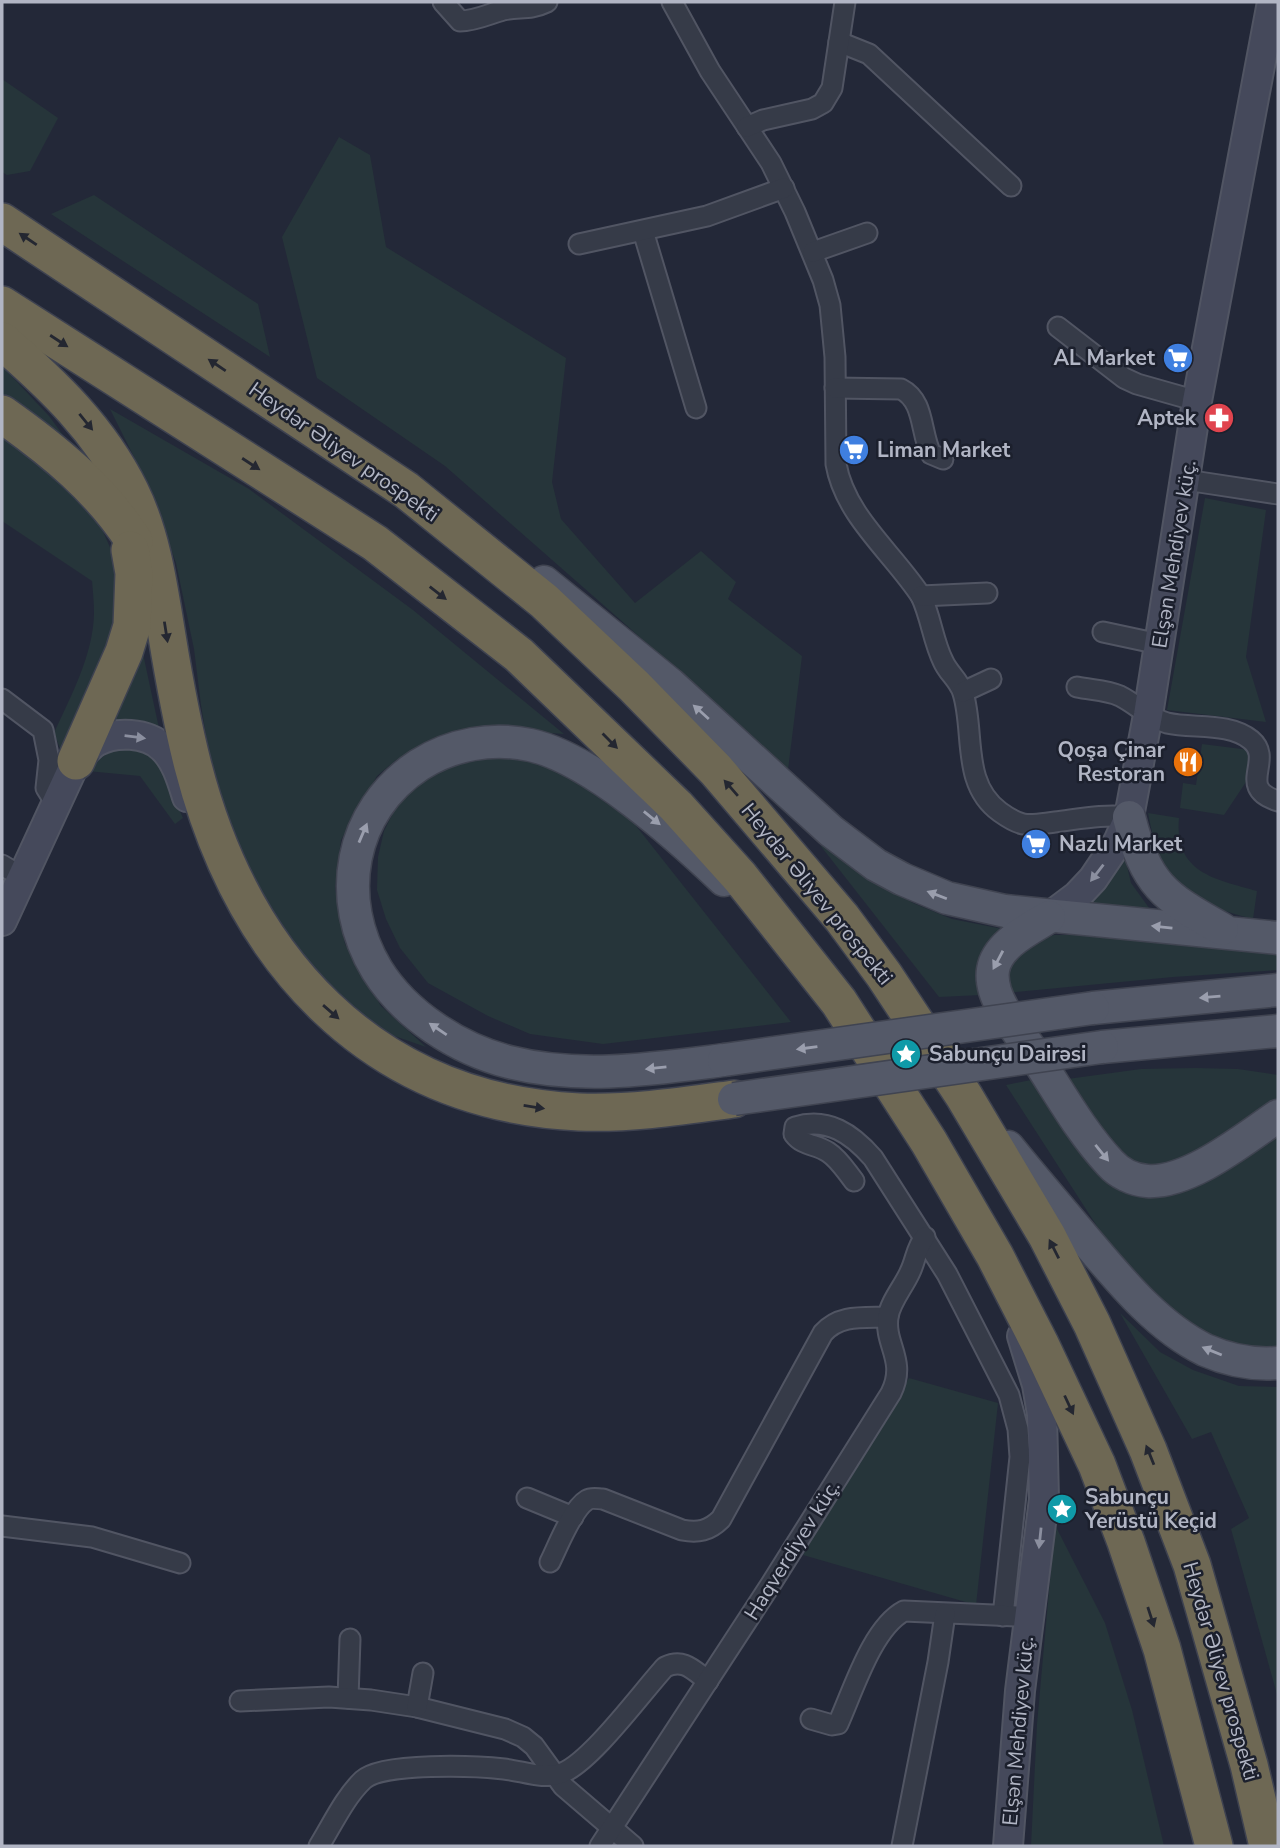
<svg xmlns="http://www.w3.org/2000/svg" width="1280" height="1848" viewBox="0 0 1280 1848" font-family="'Nunito Sans',sans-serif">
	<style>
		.green { fill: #26353a }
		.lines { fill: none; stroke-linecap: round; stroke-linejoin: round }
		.street-casing { stroke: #515563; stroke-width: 23 }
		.secondary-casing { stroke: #515563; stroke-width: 32 }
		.primary-casing { stroke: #404451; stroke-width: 35 }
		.highway-casing { stroke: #3e4250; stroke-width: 40 }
		.street { stroke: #363b48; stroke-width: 19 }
		.secondary { stroke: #45495b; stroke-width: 28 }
		.primary { stroke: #545968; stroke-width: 32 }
		.highway { stroke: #6e6854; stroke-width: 37 }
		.primary-bridge-casing { stroke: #404451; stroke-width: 35; stroke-linecap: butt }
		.primary-bridge { stroke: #545968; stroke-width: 32 }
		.oneway { fill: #242731 }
		.oneway2 { fill: #9a9ead }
		.oneway3 { fill: #8b8f9f }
		.labels { text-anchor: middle; stroke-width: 5; stroke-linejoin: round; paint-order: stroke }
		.poi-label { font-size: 21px; font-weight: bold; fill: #b1b5c4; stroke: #1c202d; text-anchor: start }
		.street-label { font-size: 21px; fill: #b1b5c4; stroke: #1c202d }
	</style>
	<rect width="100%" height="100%" fill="#232838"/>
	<g class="green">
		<path d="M2,79L58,118L30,171L7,175L2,172Z"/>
		<path d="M339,137L370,155L386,247L566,358L552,482L561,519L635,603L701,551L736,582L728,599L802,656L788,770L625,624L445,466L317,378L282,237Z"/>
		<path d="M94,195L258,304L270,357L51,214Z"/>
		<path d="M2,366L49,416L79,457L2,405Z"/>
		<path d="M110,409L249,489L413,610L564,734L510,730L457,732L396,760L377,776L341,840L335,888L345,944L381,1006L426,1047L380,1031L344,998L302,955L254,880L216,797L201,705L194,649L176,563L147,483Z"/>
		<path d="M2,436L37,459L98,520L116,561L119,596L111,647L65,761L54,733C71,696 93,655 94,614C94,603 93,592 92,581L2,521Z"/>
		<path d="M1205,498L1266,510L1246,657L1266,722L1167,710Z"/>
		<path d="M139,635L160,733L112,724Z"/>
		<path d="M1202,744L1250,750L1246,782L1224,815L1180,808L1183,783L1196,785Z"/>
		<path d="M138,746L155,755L183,818L175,824L140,776L87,771C106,753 112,747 138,746Z"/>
		<path d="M475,755L522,758L564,773L633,822L791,1022L603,1044L530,1034L488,1016L428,983L400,948L386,919L377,890L378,857L384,831L401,797L430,771Z"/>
		<path d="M1148,813L1179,818C1174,873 1215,879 1257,891L1253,919C1181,900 1162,887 1148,813Z"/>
		<path d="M820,845L913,903L952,919L1008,930L981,995L939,997Z"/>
		<path d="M1124,853L1131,883L1152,912L1089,904L1104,888Z"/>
		<path d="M1054,935H1076L1278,952V970L1173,977L1006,993L1009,965L1033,942Z"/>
		<path d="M1195,1068L1238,1069L1278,1075V1104L1181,1163L1137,1167L1113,1154L1060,1080L1141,1069Z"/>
		<path d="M1036,1079L1127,1189L1278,1133V1349L1239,1347L1209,1334L1180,1317L1142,1282L1111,1248L1006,1085Z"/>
		<path d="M1120,1313L1160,1352L1193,1370L1239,1386L1278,1387V1698L1231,1529L1249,1518L1211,1432L1192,1439Z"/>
		<path d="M909,1378L998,1403L976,1605L803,1555Z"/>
		<path d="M1055,1525L1105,1623L1132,1710L1164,1846H1031L1037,1724Z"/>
	</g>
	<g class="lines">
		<g class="street-casing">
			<g id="street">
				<path d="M443,2L460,21C475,21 489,14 503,10C521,6 528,11 547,2"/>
				<path d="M672,2L710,71L771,163L795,212L823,280L830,305L835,357L836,464C845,516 893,553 921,596C931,617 933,641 943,661C948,673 959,680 963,693C975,732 961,784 1000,812C1007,817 1014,822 1023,824C1033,826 1045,823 1055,822C1080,819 1104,814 1129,817"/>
				<path d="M839,42L869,54L1011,186"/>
				<path d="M747,127L763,120L812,109L823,103L832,88L845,2"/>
				<path d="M643,231L696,408"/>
				<path d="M579,244L707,216L784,188"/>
				<path d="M813,252L867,233"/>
				<path d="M1058,327L1124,378L1137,384L1197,401"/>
				<path d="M835,388L901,389C925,401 920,432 931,454L943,459"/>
				<path d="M1186,480L1278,494"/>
				<path d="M921,596L987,593"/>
				<path d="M1103,632L1159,644"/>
				<path d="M1077,687C1091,690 1107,690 1120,696C1136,704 1149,718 1167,723C1193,729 1229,722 1251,740C1275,760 1235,788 1278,801"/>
				<path d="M963,692L991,679"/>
				<path d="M2,699L43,730L49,760L46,788L51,796L57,800"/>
				<path d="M2,865L22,877"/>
				<path d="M854,1181C846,1171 839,1159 828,1152C816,1144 803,1146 794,1134L795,1127C828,1117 852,1134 873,1158L947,1274L1009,1395L1018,1429L1020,1457L1003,1616"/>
				<path d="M527,1498L573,1517"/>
				<path d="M2,1526L92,1537L180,1563"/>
				<path d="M550,1562C558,1546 572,1509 587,1500C592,1497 598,1499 603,1499L682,1530C698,1533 709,1531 721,1519L823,1333C840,1314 864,1318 888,1317"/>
				<path d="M348,1698L350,1639"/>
				<path d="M240,1701L329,1697L371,1700L417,1707L505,1729L523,1737L534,1746L563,1786L633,1846"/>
				<path d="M417,1707L423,1673"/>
				<path d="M811,1719L832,1725L838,1724C853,1691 872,1628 904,1611L1016,1616"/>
				<path d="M319,1846C332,1825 345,1797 363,1780C382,1762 477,1766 504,1769C523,1771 544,1780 562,1773C591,1762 642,1692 665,1667C684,1658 693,1670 708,1681"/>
				<path d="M600,1846L771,1584L891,1393C907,1360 884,1345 888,1317C890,1302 904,1286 910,1272C916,1260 916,1248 925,1237"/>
				<path d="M902,1846L938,1662L945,1614"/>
			</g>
		</g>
		<g class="secondary-casing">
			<g id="secondary">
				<path d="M1049,917L1077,896L1093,879L1118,842L1129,817L1148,715L1197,401L1272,2"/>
				<path d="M2,921L76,761C82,755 88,747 96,742C115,731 147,732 163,748C176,760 182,781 187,797"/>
				<path d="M1008,1846L1020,1691L1044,1499L1042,1414L1037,1385L1022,1336"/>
			</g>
		</g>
		<g class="primary-casing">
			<g id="primary">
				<path d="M544,582L670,684L831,831L876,865L902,879L947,898L1005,911L1278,938"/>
				<path d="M1129,817C1146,885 1163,896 1222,929"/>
				<path d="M724,880C679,837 591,758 530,745C492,737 452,744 419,765C349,811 334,899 377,970C405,1015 458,1049 509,1062C580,1080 652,1069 724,1060"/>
				<path d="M1049,917C1030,929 997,944 993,970C992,976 993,984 995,991C1002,1013 1021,1035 1034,1054C1058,1090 1080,1131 1110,1163C1119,1173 1133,1180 1147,1181C1189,1184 1244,1139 1278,1116"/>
				<path d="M1093,1008L1278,990"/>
				<path d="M1102,1047L1278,1031"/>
				<path d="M1008,1147C1033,1178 1059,1208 1084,1238C1118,1278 1156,1326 1205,1350C1228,1360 1254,1365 1278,1363"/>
			</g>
		</g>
		<g class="highway-casing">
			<g id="highway">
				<path d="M2,222L406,490L544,601L634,686L716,770L842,918L884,975L964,1096L1047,1236L1092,1324L1148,1450L1192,1565L1249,1765L1268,1846"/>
				<path d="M2,305L375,543L519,655L676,806L740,877L839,1002L929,1142L995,1256L1040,1344L1097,1465L1126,1542L1162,1649L1214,1846"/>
				<path d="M2,341C53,385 100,430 130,491C152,535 159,587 167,636C174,679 182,723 193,766C243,959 370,1102 579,1112C631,1114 683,1106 734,1099"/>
				<path d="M2,414C53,450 100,488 134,541"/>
				<path d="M76,761L124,652L132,626L134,573L130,550"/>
			</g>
		</g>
		<use href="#street" class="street"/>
		<use href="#secondary" class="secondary"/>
		<use href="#primary" class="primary"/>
		<use href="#highway" class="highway"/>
		<g class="primary-bridge-casing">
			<g id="primary-bridge">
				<path d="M724,1060L1093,1008"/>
				<path d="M734,1099L1102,1047"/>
			</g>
		</g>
		<use href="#primary-bridge" class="primary-bridge"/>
	</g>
	<defs><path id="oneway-solid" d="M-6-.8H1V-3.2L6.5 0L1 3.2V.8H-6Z" transform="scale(1.75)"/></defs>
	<g class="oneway">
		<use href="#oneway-solid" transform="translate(28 239) rotate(-146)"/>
		<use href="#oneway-solid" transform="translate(59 341) rotate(33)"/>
		<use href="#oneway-solid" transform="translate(217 365) rotate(-146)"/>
		<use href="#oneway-solid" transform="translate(86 422) rotate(51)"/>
		<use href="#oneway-solid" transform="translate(251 464) rotate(33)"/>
		<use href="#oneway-solid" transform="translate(438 593) rotate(38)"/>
		<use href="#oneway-solid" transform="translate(166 632) rotate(81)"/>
		<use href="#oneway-solid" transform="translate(610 741) rotate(45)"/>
		<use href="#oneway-solid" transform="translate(731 788) rotate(-131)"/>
		<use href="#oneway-solid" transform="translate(331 1012) rotate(41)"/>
		<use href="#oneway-solid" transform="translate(534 1107) rotate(9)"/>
		<use href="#oneway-solid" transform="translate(1054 1249) rotate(-117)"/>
		<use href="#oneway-solid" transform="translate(1069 1405) rotate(65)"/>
		<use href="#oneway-solid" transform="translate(1150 1455) rotate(-112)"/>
		<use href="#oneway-solid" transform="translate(1151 1617) rotate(72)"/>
	</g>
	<g class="oneway2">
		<use href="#oneway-solid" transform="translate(701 712) rotate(-138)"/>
		<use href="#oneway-solid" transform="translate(652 818) rotate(39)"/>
		<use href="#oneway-solid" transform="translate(363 833) rotate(-67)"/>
		<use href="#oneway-solid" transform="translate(937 895) rotate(-159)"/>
		<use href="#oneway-solid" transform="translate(1162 927) rotate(-174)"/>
		<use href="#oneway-solid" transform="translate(998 960) rotate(118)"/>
		<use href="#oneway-solid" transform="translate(1210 997) rotate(175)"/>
		<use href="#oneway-solid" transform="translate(438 1029) rotate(-146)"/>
		<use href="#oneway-solid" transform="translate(807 1048) rotate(172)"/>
		<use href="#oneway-solid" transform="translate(656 1068) rotate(174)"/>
		<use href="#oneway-solid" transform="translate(1102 1153) rotate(51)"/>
		<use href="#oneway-solid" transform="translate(1212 1351) rotate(-158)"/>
	</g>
	<g class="oneway3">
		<use href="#oneway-solid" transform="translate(135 737) rotate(7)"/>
		<use href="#oneway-solid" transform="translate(1097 873) rotate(128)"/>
		<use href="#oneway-solid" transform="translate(1040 1538) rotate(96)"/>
	</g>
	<defs>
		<g id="supermarket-disc" transform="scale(1.575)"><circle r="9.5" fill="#3f7fe0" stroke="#1c202d"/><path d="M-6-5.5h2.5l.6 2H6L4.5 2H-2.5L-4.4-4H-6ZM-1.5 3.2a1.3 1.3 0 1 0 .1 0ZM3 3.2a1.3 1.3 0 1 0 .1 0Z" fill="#fff"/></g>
		<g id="pharmacy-disc" transform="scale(1.575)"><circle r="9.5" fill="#e0444e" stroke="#1c202d"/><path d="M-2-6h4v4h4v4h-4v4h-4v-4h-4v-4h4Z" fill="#fff"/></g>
		<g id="restaurant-disc" transform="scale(1.575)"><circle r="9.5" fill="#e8710a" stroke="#1c202d"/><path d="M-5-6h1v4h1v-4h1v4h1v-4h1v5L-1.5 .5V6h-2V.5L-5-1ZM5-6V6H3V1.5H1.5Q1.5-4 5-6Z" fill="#fff"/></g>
		<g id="sight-disc" transform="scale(1.575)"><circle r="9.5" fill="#0f9aa8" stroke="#1c202d"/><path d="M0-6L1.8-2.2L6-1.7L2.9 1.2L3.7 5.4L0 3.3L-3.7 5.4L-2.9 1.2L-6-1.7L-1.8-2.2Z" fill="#fff"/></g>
	</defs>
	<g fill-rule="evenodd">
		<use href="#supermarket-disc" x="1178" y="358"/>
		<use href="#pharmacy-disc" x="1219" y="418"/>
		<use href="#supermarket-disc" x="854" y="450"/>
		<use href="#restaurant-disc" x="1188" y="762"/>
		<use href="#supermarket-disc" x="1036" y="844"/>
		<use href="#sight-disc" x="906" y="1054"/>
		<use href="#sight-disc" x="1062" y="1509"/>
	</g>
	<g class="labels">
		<g class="poi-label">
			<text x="1155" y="365" text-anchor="end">AL Market</text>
			<text x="1196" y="425" text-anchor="end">Aptek</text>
			<text x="877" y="457">Liman Market</text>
			<text x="1165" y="757" text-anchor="end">Qoşa Çinar<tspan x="1165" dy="24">Restoran</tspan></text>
			<text x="1059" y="851">Nazlı Market</text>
			<text x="929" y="1061">Sabunçu Dairəsi</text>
			<text x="1085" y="1504">Sabunçu<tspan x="1085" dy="24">Yerüstü Keçid</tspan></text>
		</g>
		<g class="street-label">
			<text transform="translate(344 452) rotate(35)" y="7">Heydər Əliyev prospekti</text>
			<text transform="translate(1174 554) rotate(-81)" y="7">Elşən Mehdiyev küç.</text>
			<text transform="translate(817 894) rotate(51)" y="7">Heydər Əliyev prospekti</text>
			<text transform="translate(792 1550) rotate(-58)" y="7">Haqverdiyev küç.</text>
			<text transform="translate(1221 1671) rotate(74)" y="7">Heydər Əliyev prospekti</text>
			<text transform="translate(1018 1731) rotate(-85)" y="7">Elşən Mehdiyev küç.</text>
		</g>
	</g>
	<rect width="1280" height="1848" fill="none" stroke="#b1b5c4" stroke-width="7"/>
</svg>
